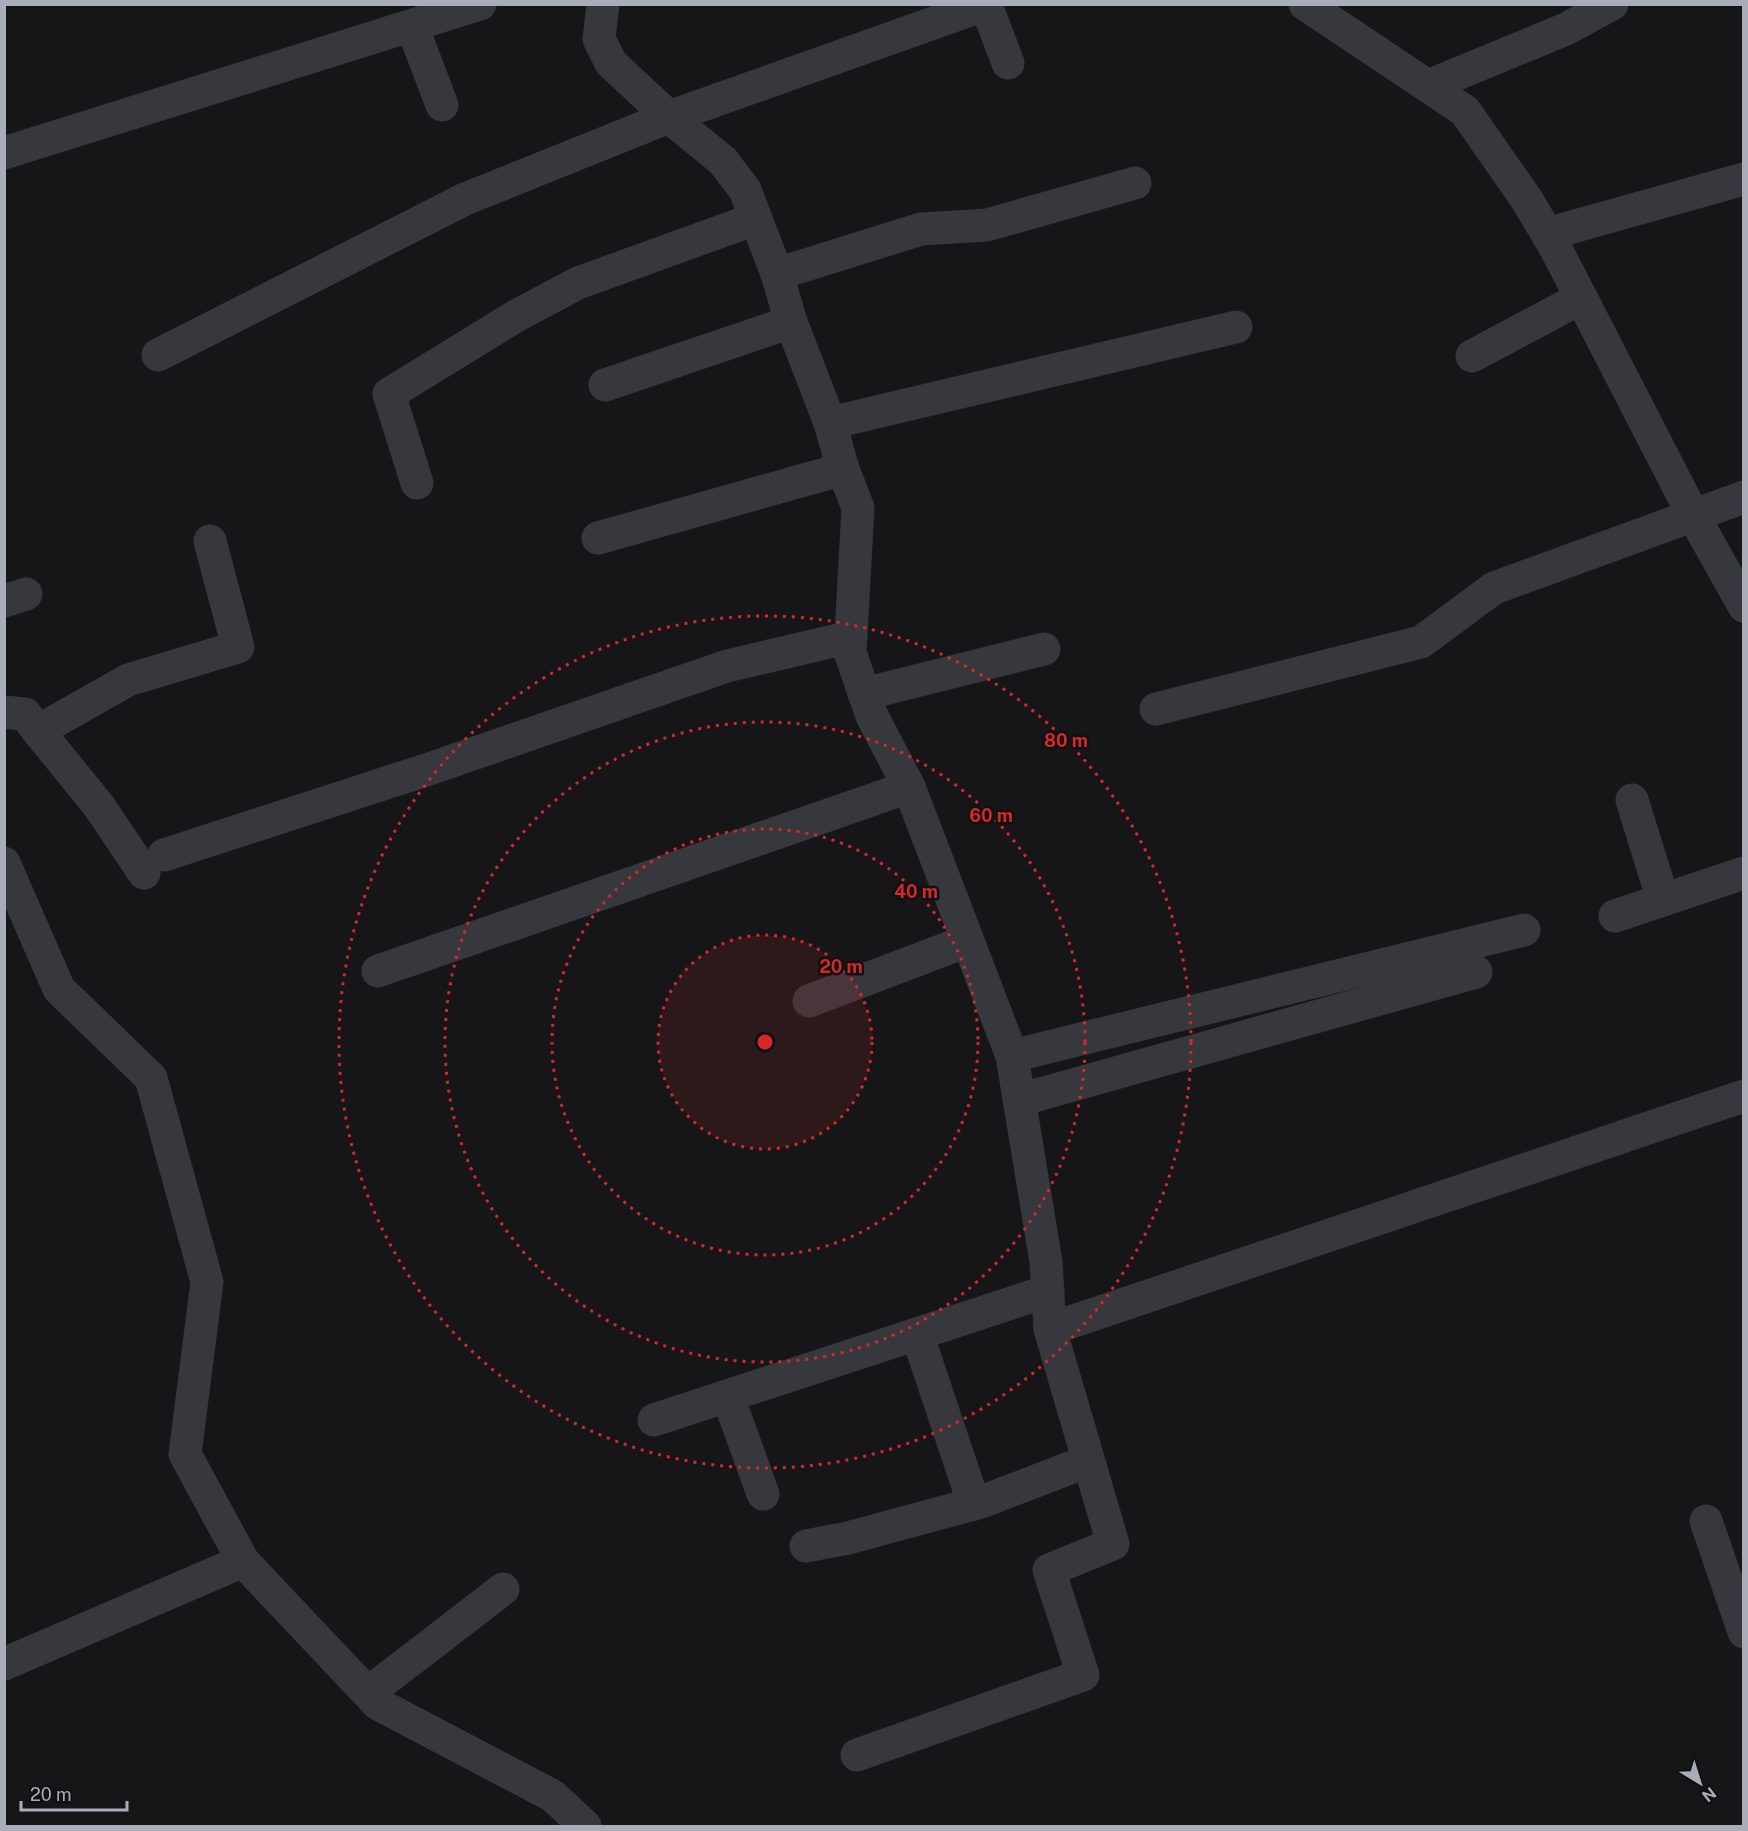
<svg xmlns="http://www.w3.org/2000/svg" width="1748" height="1831" viewBox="0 0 1748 1831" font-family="'Public Sans',sans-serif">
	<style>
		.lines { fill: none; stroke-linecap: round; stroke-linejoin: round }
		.minor { stroke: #37383d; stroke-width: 33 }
		.ring { fill: none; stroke: #d62828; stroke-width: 3; stroke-dasharray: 3 6 }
		.centre { fill: #d62828; stroke: #111113; stroke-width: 3 }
		.ring-label { font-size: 18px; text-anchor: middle; font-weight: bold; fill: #d62828; stroke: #111113; stroke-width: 5; stroke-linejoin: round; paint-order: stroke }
	</style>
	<rect width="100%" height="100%" fill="#161618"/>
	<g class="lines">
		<g class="minor">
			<path d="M603,4L599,39L611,63L669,117L723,161L745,190L777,274L791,322L830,423L843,469L858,508L850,652L872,716L909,787L1012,1056L1046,1262L1050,1329L1744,1096"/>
			<path d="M1305,4L1465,111L1527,200L1556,249L1693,515L1744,606"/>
			<path d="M986,5L1008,63"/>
			<path d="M412,26L442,105"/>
			<path d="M1428,86L1566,29L1612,4"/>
			<path d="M4,153L480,4"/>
			<path d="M1547,234L1744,179"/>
			<path d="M777,274L921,229L987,225L1135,183"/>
			<path d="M158,355L465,199L669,117L987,4"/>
			<path d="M1472,356L1581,298"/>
			<path d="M605,385L791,322"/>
			<path d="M830,423L1236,327"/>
			<path d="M417,483L389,394L516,316L578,283L755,219"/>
			<path d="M598,538L843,469"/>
			<path d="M4,601L26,594"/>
			<path d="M864,694L1044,649"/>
			<path d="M1156,709L1421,642L1494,588L1744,497"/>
			<path d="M4,712L25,714L38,731L128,680L238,647L210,541"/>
			<path d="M38,731L99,806L144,873"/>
			<path d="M1632,800L1663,900"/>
			<path d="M164,855L432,768L727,666L851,637"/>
			<path d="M4,863L59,989L151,1078L207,1282L185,1454L243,1561L378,1704L553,1796L585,1826"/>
			<path d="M1615,916L1744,873"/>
			<path d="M378,971L909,787"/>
			<path d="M809,1001L967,941"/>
			<path d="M1012,1056L1524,930"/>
			<path d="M1019,1100L1476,972"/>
			<path d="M917,1334L974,1504"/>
			<path d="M728,1397L763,1494"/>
			<path d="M654,1420L1048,1291"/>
			<path d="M1706,1521L1744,1632"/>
			<path d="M806,1546L848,1538L981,1502L1088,1461"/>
			<path d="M4,1664L243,1561"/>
			<path d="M368,1693L503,1589"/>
			<path d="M857,1755L1083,1675L1049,1570L1113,1544L1050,1329"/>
		</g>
	</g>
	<circle cx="765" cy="1042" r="107" fill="#d62828" fill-opacity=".12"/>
	<g class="ring">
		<circle cx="765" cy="1042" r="107"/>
		<circle cx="765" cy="1042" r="213"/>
		<circle cx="765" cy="1042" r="320"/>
		<circle cx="765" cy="1042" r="426"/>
	</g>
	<circle cx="765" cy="1042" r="9" class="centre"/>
	<g class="ring-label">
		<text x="1066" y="747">80 m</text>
		<text x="991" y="822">60 m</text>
		<text x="916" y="898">40 m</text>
		<text x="841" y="973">20 m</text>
	</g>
	<rect width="1748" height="1831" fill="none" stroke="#a8adb8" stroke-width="12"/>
	<g transform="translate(1700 1783) rotate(142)" stroke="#111113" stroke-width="4.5" paint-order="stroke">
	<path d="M0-4.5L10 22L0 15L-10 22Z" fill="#a8adb8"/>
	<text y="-9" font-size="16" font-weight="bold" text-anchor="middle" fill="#a8adb8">N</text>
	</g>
	<path d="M21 1801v9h106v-9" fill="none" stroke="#a8adb8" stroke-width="3"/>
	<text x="30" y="1801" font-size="18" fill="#a8adb8" stroke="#111113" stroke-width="4.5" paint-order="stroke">20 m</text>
</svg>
